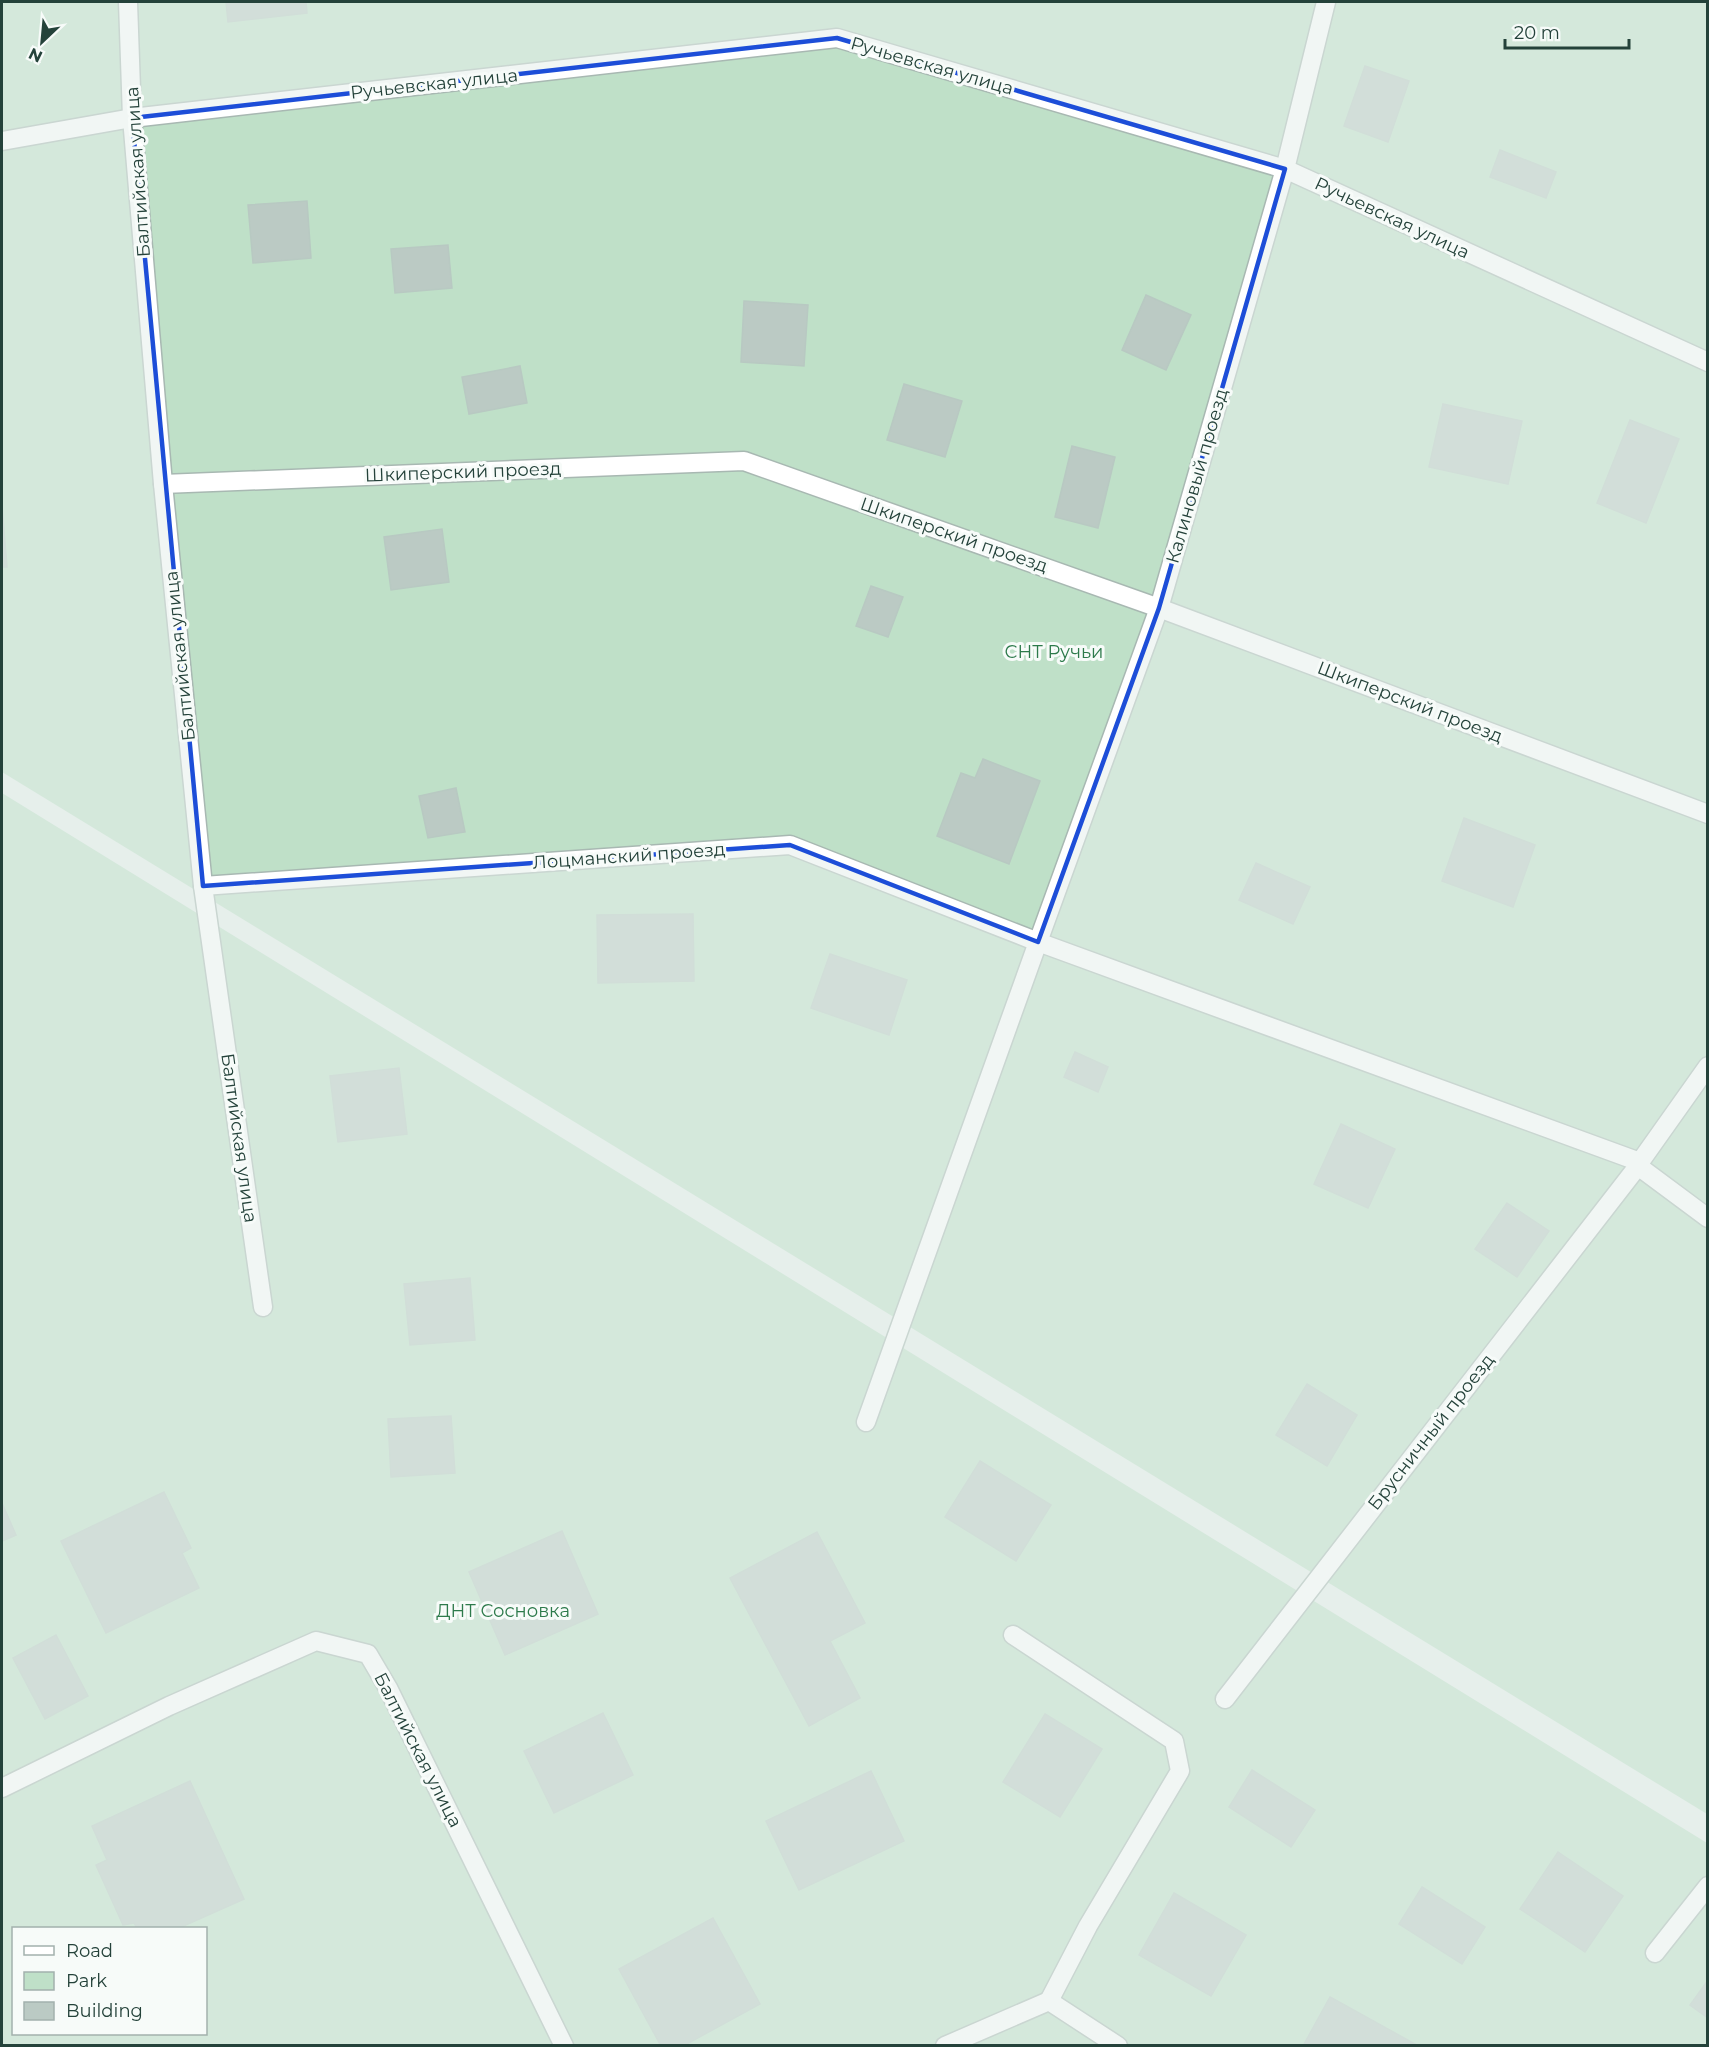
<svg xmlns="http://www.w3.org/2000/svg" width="1709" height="2047" viewBox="0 0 1709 2047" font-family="Montserrat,sans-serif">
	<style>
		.green { fill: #bfe0c8; fill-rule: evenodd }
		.building { fill: #bbcac4; stroke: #b8c9c2; stroke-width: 1.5 }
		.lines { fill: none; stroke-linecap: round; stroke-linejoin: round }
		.service-casing { stroke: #a8b8b2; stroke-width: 21 }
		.minor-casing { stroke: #a8b8b2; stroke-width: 21 }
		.service { stroke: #fff; stroke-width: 18 }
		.minor { stroke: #fff; stroke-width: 18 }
		.marked { fill: none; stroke: #1d4ed8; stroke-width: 4.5; stroke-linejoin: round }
		.labels { text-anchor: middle; stroke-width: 6; stroke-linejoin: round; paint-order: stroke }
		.street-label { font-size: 18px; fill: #24423a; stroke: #f7fbf9 }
		.park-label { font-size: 18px; fill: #2d7a4b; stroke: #f7fbf9 }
	</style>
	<rect width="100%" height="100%" fill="#e6efeb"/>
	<g class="green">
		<path d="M2,2H1707V1814L2,772Z"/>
		<path d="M2,793L1707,1843V2045H2ZM14,1928H206V2034H14Z"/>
	</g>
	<g class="building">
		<path d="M226,2H306L307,13L228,22Z"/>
		<path d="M1365,66L1409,81L1388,142L1344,126Z"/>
		<path d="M1500,150L1556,172L1546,198L1490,177Z"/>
		<path d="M307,201L311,258L253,263L248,205Z"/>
		<path d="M448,245L452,288L395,293L391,249Z"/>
		<path d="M1146,295L1191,315L1166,370L1122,350Z"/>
		<path d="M744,301L808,305L804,366L741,362Z"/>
		<path d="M520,366L527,403L469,414L462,377Z"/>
		<path d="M904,384L962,401L945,457L887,440Z"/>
		<path d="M1443,404L1522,421L1508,484L1429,467Z"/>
		<path d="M1630,420L1679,439L1646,523L1597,503Z"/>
		<path d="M1072,446L1115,457L1098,528L1055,517Z"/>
		<path d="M2,505L7,567H2Z"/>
		<path d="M442,529L449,582L391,590L384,537Z"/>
		<path d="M871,586L903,597L888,637L856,626Z"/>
		<path d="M983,759L1040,781L1009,864L937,836L961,773L975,778Z"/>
		<path d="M456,788L465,832L428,838L419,796Z"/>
		<path d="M1464,818L1535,845L1513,907L1442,881Z"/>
		<path d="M1256,863L1310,887L1293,924L1239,900Z"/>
		<path d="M693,914L694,981L598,983L597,915Z"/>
		<path d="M830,954L907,980L889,1035L811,1008Z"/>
		<path d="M1075,1052L1108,1067L1098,1092L1064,1077Z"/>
		<path d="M399,1068L407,1134L338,1142L330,1076Z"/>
		<path d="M1341,1124L1395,1149L1368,1208L1314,1184Z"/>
		<path d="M1507,1203L1549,1231L1517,1277L1475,1249Z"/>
		<path d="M470,1278L475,1340L410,1345L404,1284Z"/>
		<path d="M1307,1384L1357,1415L1327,1466L1276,1435Z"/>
		<path d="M451,1416L455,1473L391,1477L388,1419Z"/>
		<path d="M980,1461L1051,1505L1016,1561L945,1517Z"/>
		<path d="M164,1492L191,1548L182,1553L199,1588L106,1633L61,1541Z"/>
		<path d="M2,1503L16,1535L2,1541Z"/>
		<path d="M562,1531L598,1614L505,1655L469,1572Z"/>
		<path d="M817,1532L865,1623L830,1641L860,1698L809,1726L730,1578Z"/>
		<path d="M56,1635L88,1696L45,1719L13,1658Z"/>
		<path d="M603,1713L633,1775L554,1813L524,1751Z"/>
		<path d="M1045,1714L1102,1749L1060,1817L1003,1782Z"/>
		<path d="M1252,1770L1315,1810L1291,1847L1229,1807Z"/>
		<path d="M871,1771L904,1841L799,1890L766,1821Z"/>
		<path d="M190,1781L244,1899L179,1928H137L134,1923L123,1925L96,1865L107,1860L92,1826Z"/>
		<path d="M1558,1852L1623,1896L1585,1952L1520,1909Z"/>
		<path d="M1422,1887L1485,1927L1462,1964L1399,1924Z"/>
		<path d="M1174,1893L1246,1935L1211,1996L1139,1955Z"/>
		<path d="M713,1918L760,2004L683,2046H661L619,1969Z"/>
		<path d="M1708,1980V2018L1690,2005Z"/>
		<path d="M1330,1997L1415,2044L1303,2046Z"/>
	</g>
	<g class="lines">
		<g class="service-casing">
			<path id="service" d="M866,1422L1038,942"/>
		</g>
		<g class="minor-casing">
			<g id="minor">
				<path d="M128,2L132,118L163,484L203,886L263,1307"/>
				<path d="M2,141L132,118L837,38L1285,169L1708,362"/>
				<path d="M163,484L744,461L1159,608L1708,814"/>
				<path d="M203,886L790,845L1038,942L1640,1162L1638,1166L1708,1218"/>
				<path d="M1038,942L1159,608L1285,169L1326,2"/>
				<path d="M1640,1162L1708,1066"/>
				<path d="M1013,1635L1174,1741L1180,1771L1088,1926L1049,2001"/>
				<path d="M1225,1699L1638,1166"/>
				<path d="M2,1788L169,1706L316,1641L368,1654L388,1688L564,2046"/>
				<path d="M1655,1953L1708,1886"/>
				<path d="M945,2046L1049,2001L1118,2046"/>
			</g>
		</g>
		<use href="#service" class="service"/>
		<use href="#minor" class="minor"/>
	</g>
	<path d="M0 0H1709V2047H0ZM837,38L1285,169L1159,608L1038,942L790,845L203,886L132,118Z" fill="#e6efeb" fill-opacity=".55" fill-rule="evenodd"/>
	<path class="marked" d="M837,38L1285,169L1159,608L1038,942L790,845L203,886L132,118Z"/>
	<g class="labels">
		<g class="street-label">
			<text transform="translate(932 66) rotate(16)" y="6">Ручьевская улица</text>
			<text transform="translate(434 84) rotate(-6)" y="6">Ручьевская улица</text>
			<text transform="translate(138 172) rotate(-94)" y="6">Балтийская улица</text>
			<text transform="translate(1392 218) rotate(25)" y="6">Ручьевская улица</text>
			<text transform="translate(463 472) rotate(-2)" y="6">Шкиперский проезд</text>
			<text transform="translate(1197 476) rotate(-74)" y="6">Калиновый проезд</text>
			<text transform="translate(954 535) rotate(19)" y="6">Шкиперский проезд</text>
			<text transform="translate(180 656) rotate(-96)" y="6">Балтийская улица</text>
			<text transform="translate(1410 702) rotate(21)" y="6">Шкиперский проезд</text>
			<text transform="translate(629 856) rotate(-4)" y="6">Лоцманский проезд</text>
			<text transform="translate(239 1138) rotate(82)" y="6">Балтийская улица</text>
			<text transform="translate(1431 1432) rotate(-52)" y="6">Брусничный проезд</text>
			<text transform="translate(418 1750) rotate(63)" y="6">Балтийская улица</text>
		</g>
		<g class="park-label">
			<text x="1054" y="658">СНТ Ручьи</text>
			<text x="503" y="1617">ДНТ Сосновка</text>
		</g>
	</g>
	<rect width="1709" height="2047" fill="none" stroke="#24423a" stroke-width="6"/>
	<rect x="12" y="1927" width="195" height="108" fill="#f7fbf9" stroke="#a3b1ad" stroke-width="1.5"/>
	<rect x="24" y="1946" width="30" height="9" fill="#ffffff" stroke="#a3b1ad" stroke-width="1.5"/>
	<text x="66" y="1957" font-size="18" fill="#24423a">Road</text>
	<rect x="24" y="1972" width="30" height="18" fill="#bfe0c8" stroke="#a3b1ad" stroke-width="1.5"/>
	<text x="66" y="1987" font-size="18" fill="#24423a">Park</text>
	<rect x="24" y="2002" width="30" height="18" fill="#bbcac4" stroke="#a3b1ad" stroke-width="1.5"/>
	<text x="66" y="2017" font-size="18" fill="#24423a">Building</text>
	<g transform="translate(42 42) rotate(206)" stroke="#f7fbf9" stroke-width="4.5" paint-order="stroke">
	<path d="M0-4.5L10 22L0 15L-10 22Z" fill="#24423a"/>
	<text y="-9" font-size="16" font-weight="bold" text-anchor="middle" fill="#24423a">N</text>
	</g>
	<path d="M1505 39v9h124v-9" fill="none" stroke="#24423a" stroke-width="3"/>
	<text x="1514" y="39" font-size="18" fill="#24423a" stroke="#f7fbf9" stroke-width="4.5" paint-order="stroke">20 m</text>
</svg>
